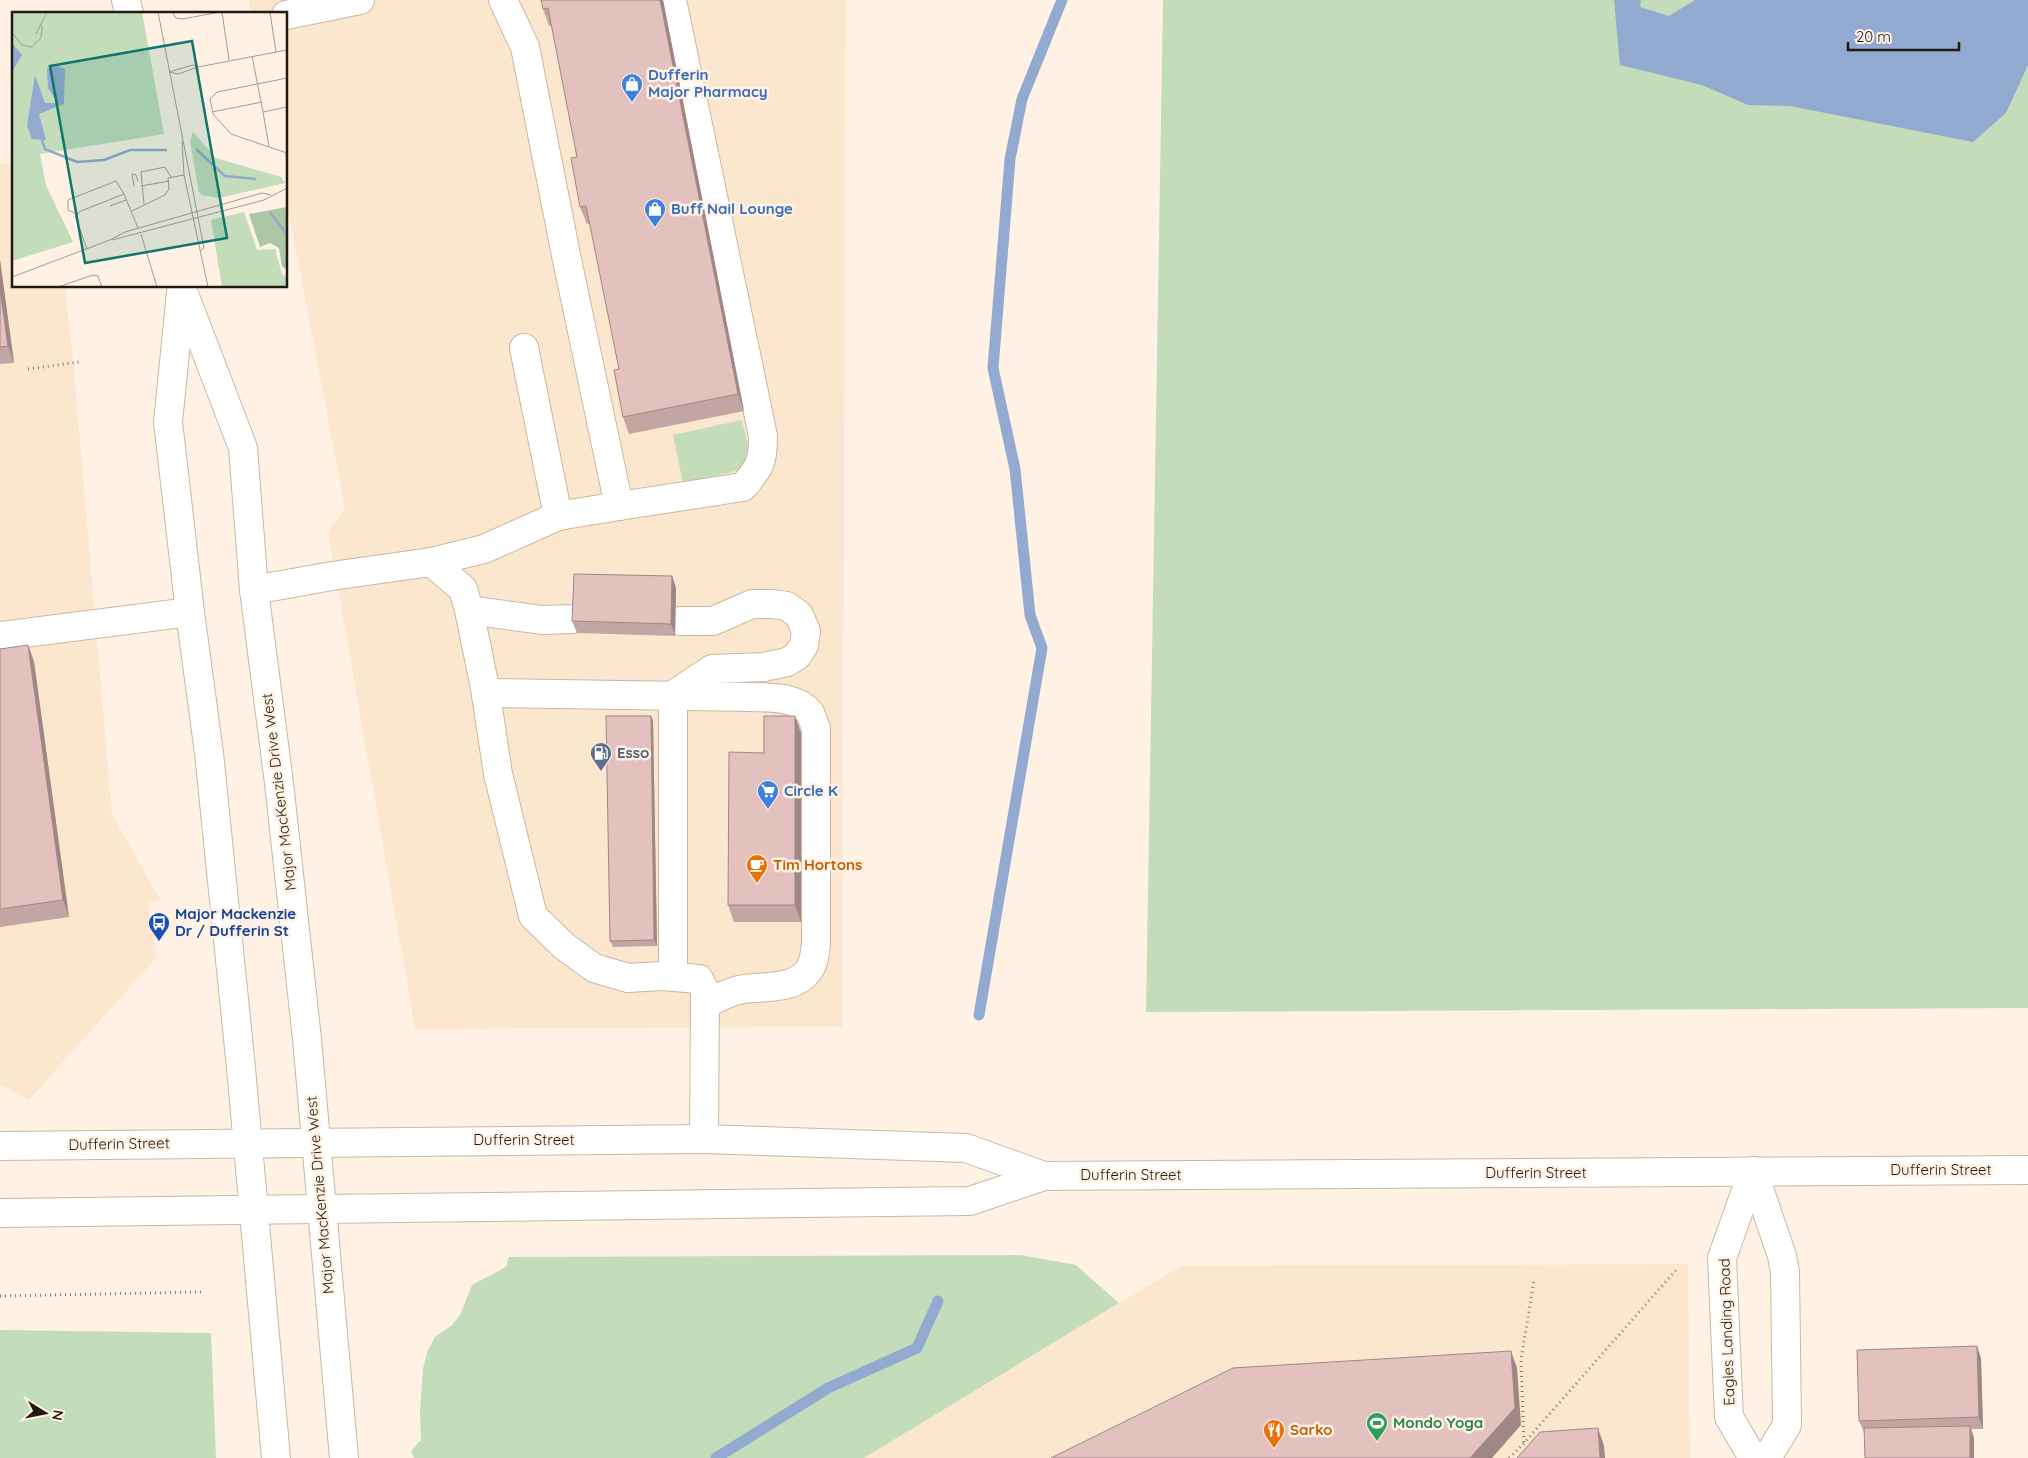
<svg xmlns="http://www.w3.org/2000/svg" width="2028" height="1458" viewBox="0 0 2028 1458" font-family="Quicksand,sans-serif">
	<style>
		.built { fill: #fbe6ce }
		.green { fill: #c3dcba }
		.water { fill: #93aad0 }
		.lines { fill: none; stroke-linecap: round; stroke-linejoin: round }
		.stream { stroke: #93aad0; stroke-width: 11 }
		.minor-casing { stroke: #cbb7a0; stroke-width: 30 }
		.major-casing { stroke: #cbb7a0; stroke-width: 30 }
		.path { stroke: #877c72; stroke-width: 3; stroke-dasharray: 1 4; stroke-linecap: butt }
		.minor { stroke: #fff; stroke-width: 28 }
		.major { stroke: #fff; stroke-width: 28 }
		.wall { fill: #c3a6a3 }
		.shaded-wall { fill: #9f8785 }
		.building { fill: #e3c1be; stroke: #9f8785 }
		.labels { text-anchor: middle; stroke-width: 5; stroke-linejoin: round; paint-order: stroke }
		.shop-label { font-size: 15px; font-weight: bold; fill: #366cbe; stroke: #fff2e4; text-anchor: start }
		.service-label { font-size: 15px; font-weight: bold; fill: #4e5e75; stroke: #fff2e4; text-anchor: start }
		.street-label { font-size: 15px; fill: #221a12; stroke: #fff2e4 }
		.food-label { font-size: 15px; font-weight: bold; fill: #c56008; stroke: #fff2e4; text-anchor: start }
		.transit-label { font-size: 15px; font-weight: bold; fill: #164399; stroke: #fff2e4; text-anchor: start }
		.leisure-label { font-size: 15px; font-weight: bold; fill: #27864d; stroke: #fff2e4; text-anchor: start }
		.inset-river { fill: none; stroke: #93aad0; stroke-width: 2.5 }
		.inset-road { fill: none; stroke: #a79c90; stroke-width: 1 }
		.view { fill: #0f766e; fill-opacity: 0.15; stroke: #0f766e; stroke-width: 2.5 }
		.inset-edge { fill: none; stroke: #221a12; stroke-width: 2.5 }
	</style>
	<rect width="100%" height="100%" fill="#fff2e4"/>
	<g class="built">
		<path d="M249,0H846L842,1027L415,1029L328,532L345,509L286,198V14H251Z"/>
		<path d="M14,163V286H65L74,370L112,814L160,900L148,903L157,957L29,1100L0,1084V164Z"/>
		<path d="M1688,1264L1690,1458H864L1181,1266Z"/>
	</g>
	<g class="green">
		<path d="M1163,0H2028V1008L1146,1012Z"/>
		<path d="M742,420L753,467L683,483L673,435Z"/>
		<path d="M1021,1255L1076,1265L1119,1303L864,1458H414L411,1451L421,1440L420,1413L423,1368L428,1350L435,1337L452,1325L460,1315L472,1285L506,1267L509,1257Z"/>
		<path d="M0,1330L211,1333L216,1458H0Z"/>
	</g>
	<path class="water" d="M1614,0H1641L1640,7L1669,16L1695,0H2028V65L2006,113L1973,142L1790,106L1748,105L1702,85L1620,65Z"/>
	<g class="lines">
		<g class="stream">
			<path d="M979,1015L1042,648L1030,615L1015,469L993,368L1010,159L1022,99L1062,0"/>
			<path d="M716,1458L828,1388L917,1348L938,1301"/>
		</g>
		<g class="minor-casing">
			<g id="minor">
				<path d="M286,15L360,0"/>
				<path d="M524,348L558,516"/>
				<path d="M619,506L743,487C760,467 763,463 763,436L672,0"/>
				<path d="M431,562L463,589L469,610L485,688L498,774L533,916L564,946L594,968L628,978L662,976L699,979L705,991L704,1139"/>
				<path d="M254,590L332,576L431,562L484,549L558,516L619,506L566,255L525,47L503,0"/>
				<path d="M469,610L542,620L573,619"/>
				<path d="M0,636L190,612"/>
				<path d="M486,693L752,697C770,698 797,696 810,713C812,717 814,724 816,728V944C815,953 814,963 809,970C795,990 765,986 744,989C730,991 717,998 705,1005"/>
				<path d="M673,695L712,669L764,667L787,662L797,656L804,645L806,631L799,615L787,606L772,604H752L713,621H681"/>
				<path d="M673,695V977"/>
				<path d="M1753,1171L1722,1258L1729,1417L1753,1458"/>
				<path d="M1753,1171L1782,1256L1785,1272L1787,1425L1767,1458"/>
			</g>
		</g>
		<g class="major-casing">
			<g id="major">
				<path d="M126,0L129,14"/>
				<path d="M181,286L243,448L254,590L279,783L307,1039L344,1458"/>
				<path d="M181,293L168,422L190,612L209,753L241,1068L276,1458"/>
				<path d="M0,1146L704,1139L966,1148L1044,1176"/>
				<path d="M0,1213L970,1201L1044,1176L2028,1170"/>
			</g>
		</g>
		<g class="path">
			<path d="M28,369L79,362"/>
			<path d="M0,1296L202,1292"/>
			<path d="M1524,1442L1521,1360L1534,1280"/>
			<path d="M1509,1458L1524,1443L1676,1270"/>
		</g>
		<use href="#minor" class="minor"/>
		<use href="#major" class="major"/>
	</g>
	<g class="wall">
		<path d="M541,0H663L744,411L629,434L623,417L619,369L590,223L587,224L580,207L577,157L552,26H549L543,9Z"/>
		<path d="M0,260L14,363L0,364Z"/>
		<path d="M672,576L676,588L675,636L577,633L572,621Z"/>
		<path d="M28,645L34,662L69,917L0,927V649Z"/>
		<path d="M651,716L653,721L657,946L613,947L610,941Z"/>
		<path d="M795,716L801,733V922H734L728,905L764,753Z"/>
		<path d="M1981,1358L1983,1429H1971L1974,1438L1864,1432L1859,1421Z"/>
	</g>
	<g class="shaded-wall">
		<path d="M660,0H663L744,411L738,394Z"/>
		<path d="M0,260L14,363L8,346L0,289Z"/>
		<path d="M672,576L676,588L675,636L671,624Z"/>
		<path d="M28,645L34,662L69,917L63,900Z"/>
		<path d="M651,716L653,721L657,946L654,940Z"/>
		<path d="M795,716L801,733V922L795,905Z"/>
		<path d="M1977,1346L1981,1358L1983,1429L1979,1417Z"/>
		<path d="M1511,1351L1517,1368L1521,1425L1492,1458H1470Z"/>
		<path d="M1970,1426L1974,1438V1458H1970Z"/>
		<path d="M1598,1428L1604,1446L1605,1458H1600Z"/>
	</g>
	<g class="building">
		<path d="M541,0H660L738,394L623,417L614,370L619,369L586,206L580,207L571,158L577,157L548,8L543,9Z"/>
		<path d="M0,289L8,346L0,347Z"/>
		<path d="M574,574L672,576L671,624L572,621Z"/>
		<path d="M28,645L63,900L0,909V649Z"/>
		<path d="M606,716H651L654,940L610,941Z"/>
		<path d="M764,716H795V905H728L729,752L764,753Z"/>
		<path d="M1977,1346L1979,1417L1859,1421L1857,1350Z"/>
		<path d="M1511,1351L1515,1408L1470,1458H1051L1233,1368Z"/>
		<path d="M1970,1426V1458H1865L1864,1428Z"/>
		<path d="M1598,1428L1600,1458H1517L1540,1432Z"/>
	</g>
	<defs>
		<g id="shop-pin" transform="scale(1.125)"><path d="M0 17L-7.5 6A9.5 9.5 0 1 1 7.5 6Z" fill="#3f7fe0" stroke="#fff2e4"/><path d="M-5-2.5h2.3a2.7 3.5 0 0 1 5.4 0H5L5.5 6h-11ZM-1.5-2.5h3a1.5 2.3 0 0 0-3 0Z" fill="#fff"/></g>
		<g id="fuel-pin" transform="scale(1.125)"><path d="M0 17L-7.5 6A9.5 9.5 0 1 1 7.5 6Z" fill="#5c6f8a" stroke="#fff2e4"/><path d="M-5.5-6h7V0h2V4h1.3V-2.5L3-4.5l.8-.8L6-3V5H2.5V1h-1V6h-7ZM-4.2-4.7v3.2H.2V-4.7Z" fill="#fff"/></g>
		<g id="supermarket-pin" transform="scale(1.125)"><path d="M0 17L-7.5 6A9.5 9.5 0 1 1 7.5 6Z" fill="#3f7fe0" stroke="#fff2e4"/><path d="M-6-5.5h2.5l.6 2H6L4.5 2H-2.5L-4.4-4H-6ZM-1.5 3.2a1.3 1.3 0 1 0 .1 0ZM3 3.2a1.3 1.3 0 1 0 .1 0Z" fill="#fff"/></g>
		<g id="cafe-pin" transform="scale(1.125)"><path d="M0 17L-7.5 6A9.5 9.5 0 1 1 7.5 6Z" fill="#e8710a" stroke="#fff2e4"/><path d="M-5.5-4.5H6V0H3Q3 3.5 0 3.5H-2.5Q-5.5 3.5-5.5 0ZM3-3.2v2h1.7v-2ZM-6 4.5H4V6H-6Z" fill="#fff"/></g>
		<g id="bus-pin" transform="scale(1.125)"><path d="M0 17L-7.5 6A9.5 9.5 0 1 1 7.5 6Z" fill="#1a4fb4" stroke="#fff2e4"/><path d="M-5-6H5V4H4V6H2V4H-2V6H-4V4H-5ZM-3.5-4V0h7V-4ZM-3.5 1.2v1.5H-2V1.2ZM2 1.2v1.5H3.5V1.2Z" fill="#fff"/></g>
		<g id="stadium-pin" transform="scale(1.125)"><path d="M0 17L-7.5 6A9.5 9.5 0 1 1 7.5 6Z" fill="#2e9e5b" stroke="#fff2e4"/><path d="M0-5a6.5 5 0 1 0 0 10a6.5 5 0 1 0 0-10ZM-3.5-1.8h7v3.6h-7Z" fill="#fff"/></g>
		<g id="restaurant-pin" transform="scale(1.125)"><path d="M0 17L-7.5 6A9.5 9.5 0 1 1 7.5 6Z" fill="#e8710a" stroke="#fff2e4"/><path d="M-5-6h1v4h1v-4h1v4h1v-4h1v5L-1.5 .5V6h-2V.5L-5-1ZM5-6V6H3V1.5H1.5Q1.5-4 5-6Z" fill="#fff"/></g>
	</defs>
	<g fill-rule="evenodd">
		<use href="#shop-pin" x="632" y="84"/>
		<use href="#shop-pin" x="655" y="209"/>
		<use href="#fuel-pin" x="601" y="753"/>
		<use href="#supermarket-pin" x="768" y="791"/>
		<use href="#cafe-pin" x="757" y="865"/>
		<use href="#bus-pin" x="159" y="923"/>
		<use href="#stadium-pin" x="1377" y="1423"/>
		<use href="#restaurant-pin" x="1274" y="1430"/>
	</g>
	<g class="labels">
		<g class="shop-label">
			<text x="648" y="80">Dufferin<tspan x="648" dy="17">Major Pharmacy</tspan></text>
			<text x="671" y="214">Buff Nail Lounge</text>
			<text x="784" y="796">Circle K</text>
		</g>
		<g class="service-label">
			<text x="617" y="758">Esso</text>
		</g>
		<g class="street-label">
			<text transform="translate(279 792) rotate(-97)" y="5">Major MacKenzie Drive West</text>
			<text x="524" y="1145">Dufferin Street</text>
			<text transform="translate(119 1144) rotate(-1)" y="5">Dufferin Street</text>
			<text x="1941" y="1175">Dufferin Street</text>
			<text x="1536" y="1178">Dufferin Street</text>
			<text x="1131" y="1180">Dufferin Street</text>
			<text transform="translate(320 1195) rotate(-95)" y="5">Major MacKenzie Drive West</text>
			<text transform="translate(1727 1332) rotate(-92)" y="5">Eagles Landing Road</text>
		</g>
		<g class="food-label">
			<text x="773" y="870">Tim Hortons</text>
			<text x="1290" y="1435">Sarko</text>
		</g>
		<g class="transit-label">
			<text x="175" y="919">Major Mackenzie<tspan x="175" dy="17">Dr / Dufferin St</tspan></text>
		</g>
		<g class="leisure-label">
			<text x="1393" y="1428">Mondo Yoga</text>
		</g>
	</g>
	<g transform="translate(12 12)">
		<rect width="275" height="275" fill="#fff2e4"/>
		<path d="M0,0H130L152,122L28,142L34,173L61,230L0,249ZM181,120L204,146L269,165L273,171L207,186L190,183L187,180L178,130ZM232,200L245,238L263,237L270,262L275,265V275H210L199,208Z" fill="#c3dcba"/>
		<path d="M275,195V257L270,255L267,236L258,231L248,235L237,202Z" fill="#acc8a2"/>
		<path d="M0,31L10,43L0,60ZM39,52L53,57L52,92L27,102L34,128L20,127L15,114L23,63L33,91H46L36,76L35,57Z" fill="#93aad0"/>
		<path class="inset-river" d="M30,128L33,137L65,150L92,148L118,138H155M184,137L213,164L244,167M258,200L275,223"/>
		<path class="inset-road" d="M146,0L192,236L188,239M160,0L164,6L171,7L208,0M210,0L217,48M258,0L264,40M1,22L10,33L20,35L29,26L30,13M24,22L35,0M240,44L251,100L275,95M157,60L181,53L186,55L275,38M157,60L166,62L186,55M200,100L250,90M251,100L257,135L275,141M170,129L172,163L196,275M257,135L219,122L201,102L198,87L205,80L275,66M274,141L275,157M122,174L120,162L124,163L126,169M129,174L157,169M132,192L129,160L153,155L159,165M98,194L114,188M120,199L153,183L157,177L156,166L172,163M65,202L56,198V188L104,169L112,182M129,222L145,275M100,228L252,188L275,176M75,237L63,204L69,199L112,182L126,216M0,265L98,228L113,220L250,181L259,183M46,275L81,263L86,264L90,275"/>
		<path class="view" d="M180,29L215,226L73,251L38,54Z"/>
		<rect width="275" height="275" class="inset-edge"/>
	</g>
	<g transform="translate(45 1413) rotate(100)" stroke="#fff2e4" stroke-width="4" paint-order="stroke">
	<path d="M0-4L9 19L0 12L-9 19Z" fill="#221a12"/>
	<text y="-8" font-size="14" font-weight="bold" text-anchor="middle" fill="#221a12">N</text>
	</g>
	<path d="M1848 42v8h111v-8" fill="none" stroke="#221a12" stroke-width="2.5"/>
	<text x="1856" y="42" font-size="15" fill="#221a12" stroke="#fff2e4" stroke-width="4" paint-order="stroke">20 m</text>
</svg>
